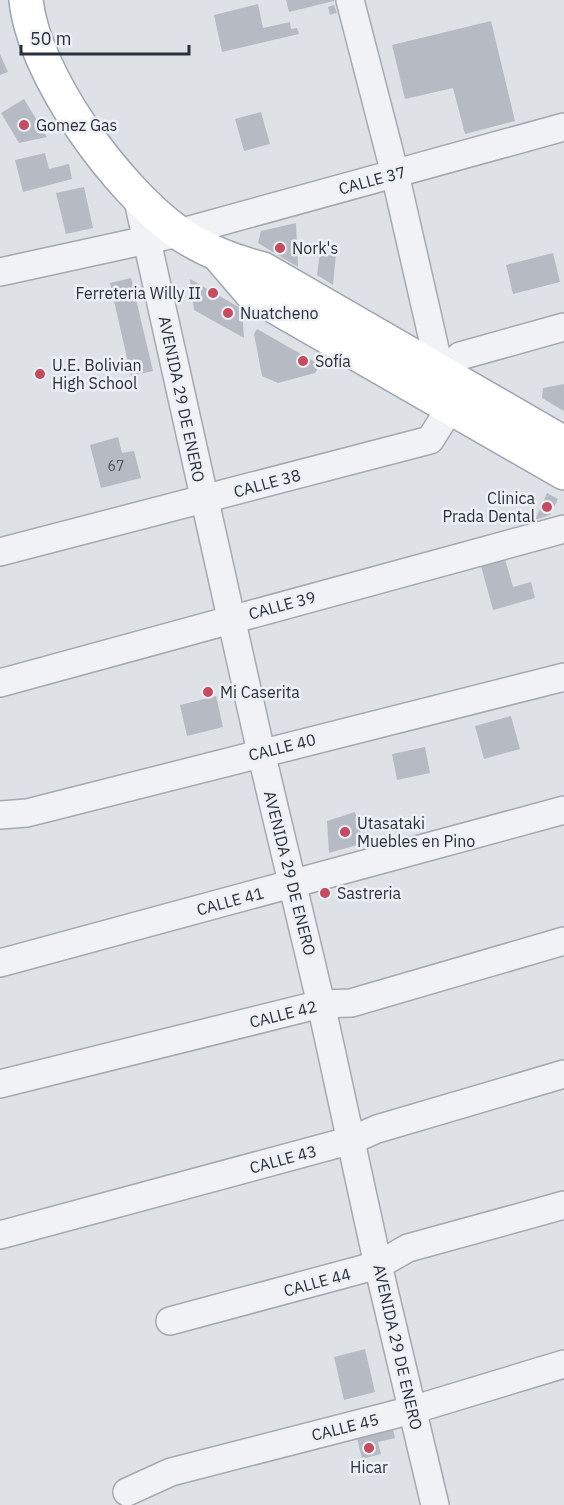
<svg xmlns="http://www.w3.org/2000/svg" width="564" height="1505" viewBox="0 0 564 1505" font-family="'IBM Plex Sans',sans-serif">
	<style>
		.building { fill: #b6bbc3 }
		.lines { fill: none; stroke-linecap: round; stroke-linejoin: round }
		.street-casing { stroke: #a4a9b0; stroke-width: 30 }
		.primary-casing { stroke: #9ea6b1; stroke-width: 36 }
		.street { stroke: #f1f2f5; stroke-width: 27 }
		.primary { stroke: #fff; stroke-width: 33 }
		.poi-dot { fill: #c34c60; stroke: #edf0f4; stroke-width: 2 }
		.labels { text-anchor: middle; stroke-width: 5; stroke-linejoin: round; paint-order: stroke }
		.number-label { font-size: 14px; fill: #4c535e }
		.poi-label { font-size: 16px; fill: #29303c; stroke: #edf0f4; text-anchor: start }
		.street-label { font-size: 16px; fill: #29303c; stroke: #edf0f4 }
	</style>
	<rect width="100%" height="100%" fill="#dee2e7"/>
	<g class="building">
		<path d="M286,0H334V1L289,12Z"/>
		<path d="M258,4L263,28L290,22L291,29L297,28L299,34L222,52L214,15Z"/>
		<path d="M334,5L337,13L330,15L328,7Z"/>
		<path d="M491,21L515,121L465,134L453,88L405,99L392,45Z"/>
		<path d="M0,54L8,72L0,75Z"/>
		<path d="M24,99L47,137L19,143L1,113Z"/>
		<path d="M261,112L270,144L244,151L235,119Z"/>
		<path d="M45,153L49,169L69,164L72,179L23,192L15,160Z"/>
		<path d="M84,187L93,228L66,234L56,193Z"/>
		<path d="M296,223L298,267L258,243L261,231Z"/>
		<path d="M320,253L336,255L333,285L317,275Z"/>
		<path d="M553,253L560,282L513,294L506,265Z"/>
		<path d="M131,278L153,371L131,376L110,283Z"/>
		<path d="M190,279L242,309L244,338L194,310Z"/>
		<path d="M257,329L320,365L315,373L278,383L262,376L254,334Z"/>
		<path d="M564,384V411L542,398L543,388Z"/>
		<path d="M118,437L122,453L134,451L141,478L101,488L90,445Z"/>
		<path d="M547,493L558,499L550,515L535,520Z"/>
		<path d="M505,559L513,587L531,582L535,598L493,610L481,566Z"/>
		<path d="M216,696L223,727L187,736L180,705Z"/>
		<path d="M511,716L520,749L484,759L475,726Z"/>
		<path d="M425,747L430,773L397,780L392,754Z"/>
		<path d="M355,812L364,843L329,853L327,821Z"/>
		<path d="M365,1349L375,1392L344,1400L334,1357Z"/>
		<path d="M392,1425L395,1438L378,1442L381,1454L362,1459L356,1434Z"/>
	</g>
	<g class="lines">
		<g class="street-casing">
			<g id="street">
				<path d="M137,196L261,752L321,1004L378,1265L435,1505"/>
				<path d="M0,272L179,233L564,127"/>
				<path d="M443,375L460,356L564,327"/>
				<path d="M0,552L430,440L449,410L395,174L350,0"/>
				<path d="M0,683L564,529"/>
				<path d="M0,815L27,813L564,677"/>
				<path d="M0,963L564,810"/>
				<path d="M0,1084L321,1004L351,1003L564,941"/>
				<path d="M0,1235L352,1140L377,1129L564,1074"/>
				<path d="M170,1321L378,1265L408,1248L564,1205"/>
				<path d="M127,1492L171,1472L412,1410L564,1364"/>
			</g>
		</g>
		<g class="primary-casing">
			<g id="primary">
				<path d="M26,0C34,76 117,189 179,233C205,251 232,261 263,269L564,443"/>
				<path d="M221,258L251,293L564,473"/>
			</g>
		</g>
		<use href="#street" class="street"/>
		<use href="#primary" class="primary"/>
	</g>
	<g class="poi-dot">
		<circle cx="24" cy="125" r="6"/>
		<circle cx="280" cy="248" r="6"/>
		<circle cx="213" cy="293" r="6"/>
		<circle cx="228" cy="313" r="6"/>
		<circle cx="303" cy="361" r="6"/>
		<circle cx="40" cy="374" r="6"/>
		<circle cx="547" cy="507" r="6"/>
		<circle cx="208" cy="692" r="6"/>
		<circle cx="345" cy="832" r="6"/>
		<circle cx="325" cy="893" r="6"/>
		<circle cx="369" cy="1448" r="6"/>
	</g>
	<g class="labels">
		<g class="number-label">
			<text x="116" y="471">67</text>
		</g>
		<g class="poi-label">
			<text x="36" y="131">Gomez Gas</text>
			<text x="292" y="254">Nork's</text>
			<text x="201" y="299" text-anchor="end">Ferreteria Willy II</text>
			<text x="240" y="319">Nuatcheno</text>
			<text x="315" y="367">Sofía</text>
			<text x="52" y="371">U.E. Bolivian<tspan x="52" dy="18">High School</tspan></text>
			<text x="535" y="504" text-anchor="end">Clinica<tspan x="535" dy="18">Prada Dental</tspan></text>
			<text x="220" y="698">Mi Caserita</text>
			<text x="357" y="829">Utasataki<tspan x="357" dy="18">Muebles en Pino</tspan></text>
			<text x="337" y="899">Sastreria</text>
			<text x="369" y="1473" text-anchor="middle">Hicar</text>
		</g>
		<g class="street-label">
			<text transform="translate(372 180) rotate(-15)" y="6">CALLE 37</text>
			<text transform="translate(182 399) rotate(78)" y="6">AVENIDA 29 DE ENERO</text>
			<text transform="translate(267 483) rotate(-15)" y="6">CALLE 38</text>
			<text transform="translate(282 605) rotate(-15)" y="6">CALLE 39</text>
			<text transform="translate(282 747) rotate(-14)" y="6">CALLE 40</text>
			<text transform="translate(290 873) rotate(76)" y="6">AVENIDA 29 DE ENERO</text>
			<text transform="translate(230 901) rotate(-15)" y="6">CALLE 41</text>
			<text transform="translate(283 1014) rotate(-14)" y="6">CALLE 42</text>
			<text transform="translate(283 1159) rotate(-15)" y="6">CALLE 43</text>
			<text transform="translate(317 1282) rotate(-15)" y="6">CALLE 44</text>
			<text transform="translate(398 1347) rotate(77)" y="6">AVENIDA 29 DE ENERO</text>
			<text transform="translate(345 1427) rotate(-14)" y="6">CALLE 45</text>
		</g>
	</g>
	<path d="M21 45v9h168v-9" fill="none" stroke="#29303c" stroke-width="3"/>
	<text x="30" y="45" font-size="18" fill="#29303c" stroke="#edf0f4" stroke-width="4.5" paint-order="stroke">50 m</text>
</svg>
